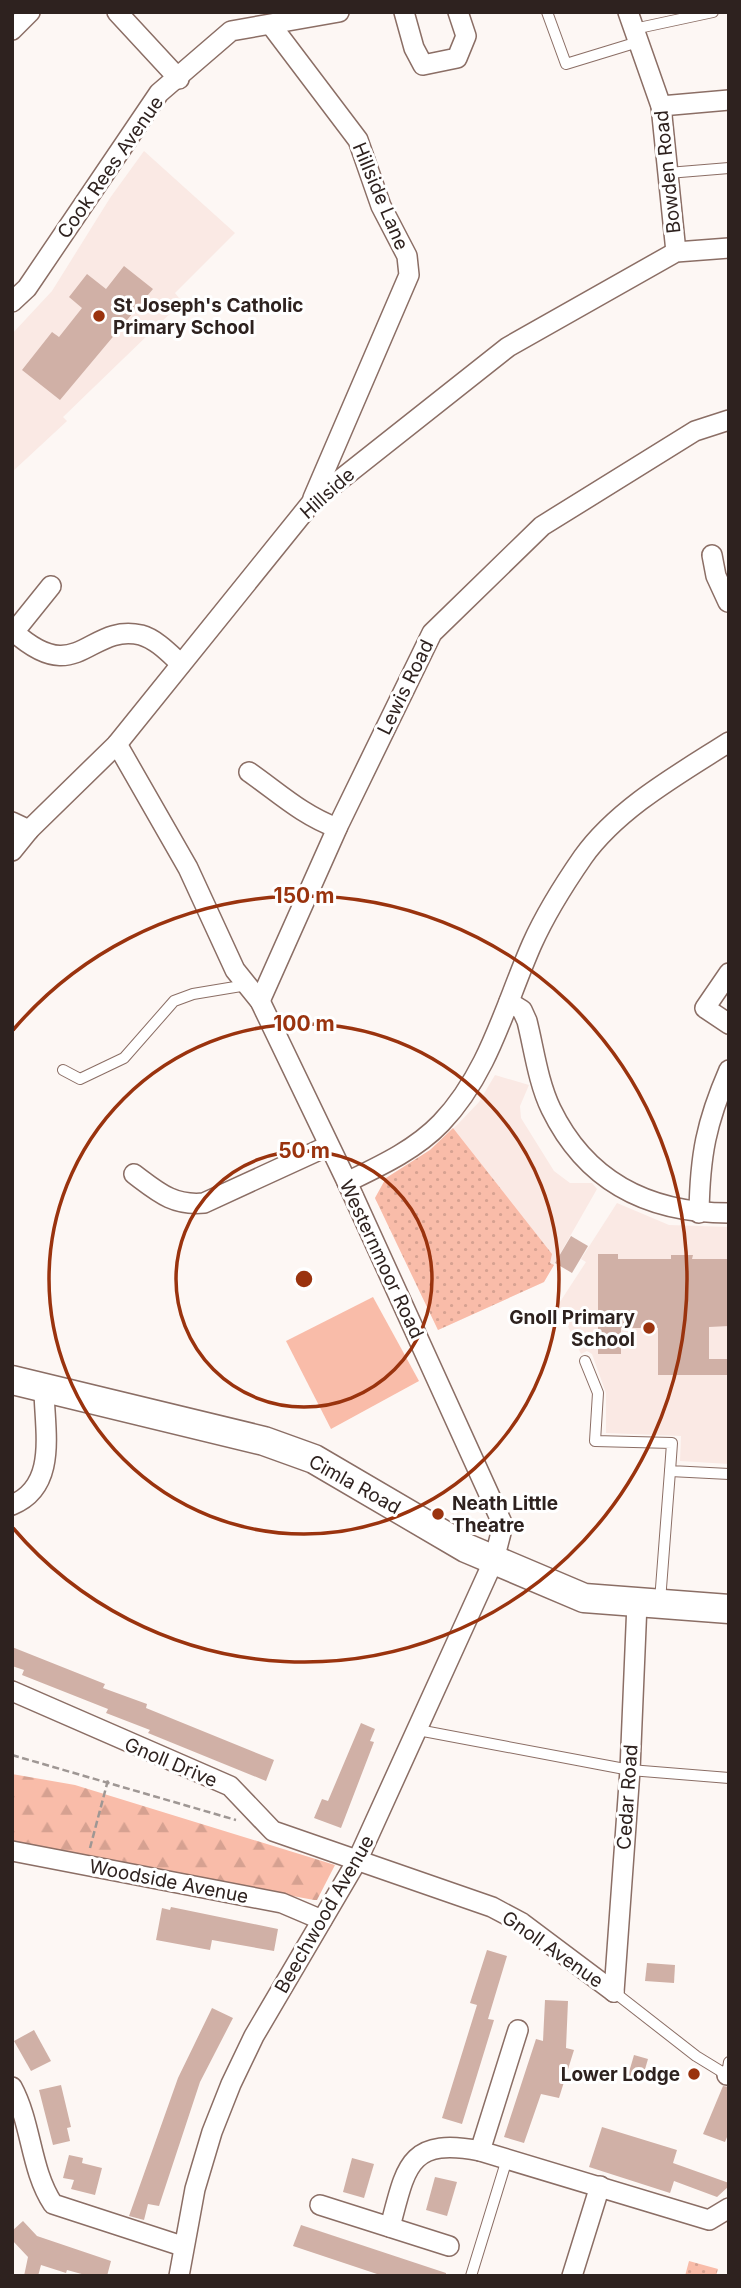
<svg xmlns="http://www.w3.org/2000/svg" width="741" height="2288" viewBox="0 0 741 2288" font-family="Inter,sans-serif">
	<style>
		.built { fill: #fae9e4 }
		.grass { fill: url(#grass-dots) }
		.forest { fill: url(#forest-firs) }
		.green { fill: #f9bca9 }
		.building { fill: #d0b0a6 }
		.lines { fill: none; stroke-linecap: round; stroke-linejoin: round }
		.lane-casing { stroke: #8b6e65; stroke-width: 12 }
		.street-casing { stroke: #8b6e65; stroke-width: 22 }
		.secondary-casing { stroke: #8b6e65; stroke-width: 31 }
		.path { stroke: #9f9794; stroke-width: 2.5; stroke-dasharray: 7 3.5; stroke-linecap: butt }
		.lane { stroke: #fff; stroke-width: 10 }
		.street { stroke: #fff; stroke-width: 19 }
		.secondary { stroke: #fff; stroke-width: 28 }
		.ring { fill: none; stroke: #9a330e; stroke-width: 3.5 }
		.poi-dot { fill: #9a330e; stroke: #fff; stroke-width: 2.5 }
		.labels { text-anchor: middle; stroke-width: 6; stroke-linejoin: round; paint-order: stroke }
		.street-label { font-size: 19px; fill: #2e221f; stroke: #fff }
		.poi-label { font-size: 19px; font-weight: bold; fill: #2e221f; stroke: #fff; text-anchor: start }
		.centre { fill: #9a330e; stroke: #fff; stroke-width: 3.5 }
		.ring-label { font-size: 21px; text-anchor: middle; font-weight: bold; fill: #9a330e; stroke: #fff; stroke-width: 6; stroke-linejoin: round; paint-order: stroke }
	</style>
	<defs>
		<pattern id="grass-dots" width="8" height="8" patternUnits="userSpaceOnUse" patternTransform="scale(1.75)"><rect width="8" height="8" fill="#f9bca9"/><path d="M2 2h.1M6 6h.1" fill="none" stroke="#d6a191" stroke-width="1.8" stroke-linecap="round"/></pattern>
		<pattern id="forest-firs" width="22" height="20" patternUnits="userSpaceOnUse" patternTransform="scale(1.75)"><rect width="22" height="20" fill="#f9bca9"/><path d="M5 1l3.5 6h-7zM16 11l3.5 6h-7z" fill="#d6a191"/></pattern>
	</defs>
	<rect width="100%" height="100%" fill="#fdf7f4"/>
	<g class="built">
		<path d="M144,151L235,233L175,293L182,302L63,417L67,421L12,472V334L52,291L110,198Z"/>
		<path d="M495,1075L529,1085L520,1106L521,1118L554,1171L570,1183H592L597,1189L544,1282L438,1330L375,1198L386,1178L430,1150L458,1124L479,1102Z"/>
		<path d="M617,1203L669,1225L729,1227V1464L680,1461L681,1436L606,1433V1393L592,1354L587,1351L581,1354L558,1305L586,1262L581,1259Z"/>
	</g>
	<g class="grass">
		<path d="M453,1128L552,1254L550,1263L554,1265L544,1282L438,1330L375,1198L386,1178L430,1150Z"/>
		<path d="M689,2261L718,2269L716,2276H685Z"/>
	</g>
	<path class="forest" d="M12,1774L75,1785L335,1865L317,1900H314L12,1843Z"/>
	<path class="green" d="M373,1297L419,1381L331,1429L286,1341Z"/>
	<g class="building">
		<path d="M124,266L153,289L60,400L22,370L52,332L59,337L82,308L69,297L87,274L106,289Z"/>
		<path d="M571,1236L588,1246L572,1273L555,1263Z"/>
		<path d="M598,1254H618V1259H671V1255H693L692,1259H729V1326L709,1327V1359H729V1375H658V1328H621V1354H598Z"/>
		<path d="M12,1647L105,1684L103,1688L147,1704L146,1708L274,1760L266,1781L148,1733L150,1730L106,1713L108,1709L22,1675L24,1670L12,1666Z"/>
		<path d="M361,1723L375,1729L370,1741L374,1742L341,1828L314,1818L322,1799L328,1801Z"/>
		<path d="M171,1907L278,1929L274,1951L212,1940L210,1950L156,1940L162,1908L170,1910Z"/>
		<path d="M487,1950L507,1956L488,2019L494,2020L462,2124L442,2118L477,2005L470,2003Z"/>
		<path d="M647,1963L675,1965L674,1983L645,1981Z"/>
		<path d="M545,2000L568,2001L566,2048L574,2050L559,2098L541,2094L524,2143L504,2137L536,2039L543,2041Z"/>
		<path d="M212,2008L233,2018L200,2082L159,2206L148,2204L144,2220L129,2216L178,2078Z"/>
		<path d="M34,2030L51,2061L31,2071L14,2041Z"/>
		<path d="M634,2055L648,2059L641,2083L627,2079Z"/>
		<path d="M61,2085L71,2127L67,2128L70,2141L53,2145L39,2090Z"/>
		<path d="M723,2086L729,2087V2132L725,2142L703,2134Z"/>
		<path d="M602,2127L677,2150L673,2163L729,2183V2186L717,2197L674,2181L670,2193L589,2167Z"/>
		<path d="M69,2155L83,2158L82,2163L102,2168L95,2195L71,2189L74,2180L63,2178Z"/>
		<path d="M352,2158L374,2164L364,2198L343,2192Z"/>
		<path d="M435,2177L457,2182L447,2216L426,2210Z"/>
		<path d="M23,2221L37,2236L111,2261L107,2276H89L67,2270L66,2273L41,2265L38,2276H24L28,2257L12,2240V2231Z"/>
		<path d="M301,2225L446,2273V2276H383L293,2246Z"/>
	</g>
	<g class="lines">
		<g class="lane-casing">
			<g id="lane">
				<path d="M547,12L566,64L638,42"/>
				<path d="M634,29L713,12"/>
				<path d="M668,173L729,168"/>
				<path d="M63,1070L80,1079L124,1058L174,1001L193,994L247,985"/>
				<path d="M585,1361L598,1393L595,1441L672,1443L670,1471L729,1474"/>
				<path d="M660,1601L670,1471"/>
				<path d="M418,1730L630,1770L729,1778"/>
				<path d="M614,1992L696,2056L727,2075L729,2062"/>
				<path d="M471,2276L507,2159"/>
			</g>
		</g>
		<g class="street-casing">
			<g id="street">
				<path d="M117,12L179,79"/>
				<path d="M404,12L414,48L423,65L457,58L466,36L458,12"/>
				<path d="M628,12L661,106L676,252"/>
				<path d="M271,25L358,140L381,206L407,256L409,275L313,498"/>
				<path d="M12,30L30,12"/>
				<path d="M661,106L729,100"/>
				<path d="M12,302L27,288L159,93L231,31L339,12"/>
				<path d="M712,555L716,576L728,602"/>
				<path d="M51,586L14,632C78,689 88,623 141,635C156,639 170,654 181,664"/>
				<path d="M117,744L188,868L235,970L260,1001L347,1182L503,1525L494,1560L358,1859L254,2036L231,2084L212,2132L195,2189L179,2276"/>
				<path d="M249,772C279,793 302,815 337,828"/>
				<path d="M12,822L29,830"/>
				<path d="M12,851L29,830L117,744L312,502L508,347L676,252L729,248"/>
				<path d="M729,973L705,1008L729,1024"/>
				<path d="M260,1001L339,824L432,633L542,526L695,431L729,420"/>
				<path d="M509,1002L522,1010L527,1021C534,1049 538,1082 551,1109C587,1183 650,1213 729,1213"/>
				<path d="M134,1174C158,1192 173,1206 204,1203L328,1146"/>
				<path d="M347,1182C380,1166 415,1150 441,1123C489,1073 505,1005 532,944C545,915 565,883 583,857C618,808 679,774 729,742"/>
				<path d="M699,1213C700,1155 706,1123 729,1070"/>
				<path d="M12,1505C59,1486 44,1428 44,1388"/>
				<path d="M12,1691L230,1786L273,1831L492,1907L522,1923L614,1992"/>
				<path d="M12,1851L282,1903L322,1920"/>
				<path d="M614,1992L630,1770L637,1603"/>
				<path d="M727,2075H729"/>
				<path d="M12,2087C32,2124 30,2169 53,2204L182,2246"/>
				<path d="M480,2151L518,2030"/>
				<path d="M320,2205L449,2246"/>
				<path d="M390,2227C406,2167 408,2137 480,2151L709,2220L729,2208"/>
				<path d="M572,2276L600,2186"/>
			</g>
		</g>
		<g class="secondary-casing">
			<path id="secondary" d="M12,1380L264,1441L314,1459L466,1548L584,1598L729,1609"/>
		</g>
		<g class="path">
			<path d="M12,1755L236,1820"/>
			<path d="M90,1848L108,1780"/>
		</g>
		<use href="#lane" class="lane"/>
		<use href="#street" class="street"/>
		<use href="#secondary" class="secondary"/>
	</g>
	<g class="ring">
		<circle cx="304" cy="1279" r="128"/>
		<circle cx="304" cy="1279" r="255"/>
		<path d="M13 1030A383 383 0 1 1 13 1528"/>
	</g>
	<g class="poi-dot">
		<circle cx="99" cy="316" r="7"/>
		<circle cx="649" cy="1328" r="7"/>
		<circle cx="438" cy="1514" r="7"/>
		<circle cx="694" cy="2074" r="7"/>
	</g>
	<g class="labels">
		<g class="street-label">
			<text transform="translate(110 167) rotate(-55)" y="7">Cook Rees Avenue</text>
			<text transform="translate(667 172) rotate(-96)" y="7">Bowden Road</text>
			<text transform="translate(381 196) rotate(67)" y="7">Hillside Lane</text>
			<text transform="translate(327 493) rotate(-42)" y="7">Hillside</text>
			<text transform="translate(405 687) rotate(-64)" y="7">Lewis Road</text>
			<text transform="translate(382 1259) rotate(65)" y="7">Westernmoor Road</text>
			<text transform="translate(355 1484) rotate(29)" y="7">Cimla Road</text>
			<text transform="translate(171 1762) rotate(23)" y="7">Gnoll Drive</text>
			<text transform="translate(627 1797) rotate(-86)" y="7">Cedar Road</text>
			<text transform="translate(169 1881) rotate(11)" y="7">Woodside Avenue</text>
			<text transform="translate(324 1914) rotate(-60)" y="7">Beechwood Avenue</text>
			<text transform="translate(553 1949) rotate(35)" y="7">Gnoll Avenue</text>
		</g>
		<g class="poi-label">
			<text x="113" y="312">St Joseph's Catholic<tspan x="113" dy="22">Primary School</tspan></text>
			<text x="635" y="1324" text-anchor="end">Gnoll Primary<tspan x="635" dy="22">School</tspan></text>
			<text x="452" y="1510">Neath Little<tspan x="452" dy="22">Theatre</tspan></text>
			<text x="680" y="2081" text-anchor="end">Lower Lodge</text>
		</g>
	</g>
	<circle cx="304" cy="1279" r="10" class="centre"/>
	<g class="ring-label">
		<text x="304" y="903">150 m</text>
		<text x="304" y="1031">100 m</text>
		<text x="304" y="1158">50 m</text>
	</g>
	<rect width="741" height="2288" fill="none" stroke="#2e221f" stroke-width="28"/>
</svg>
